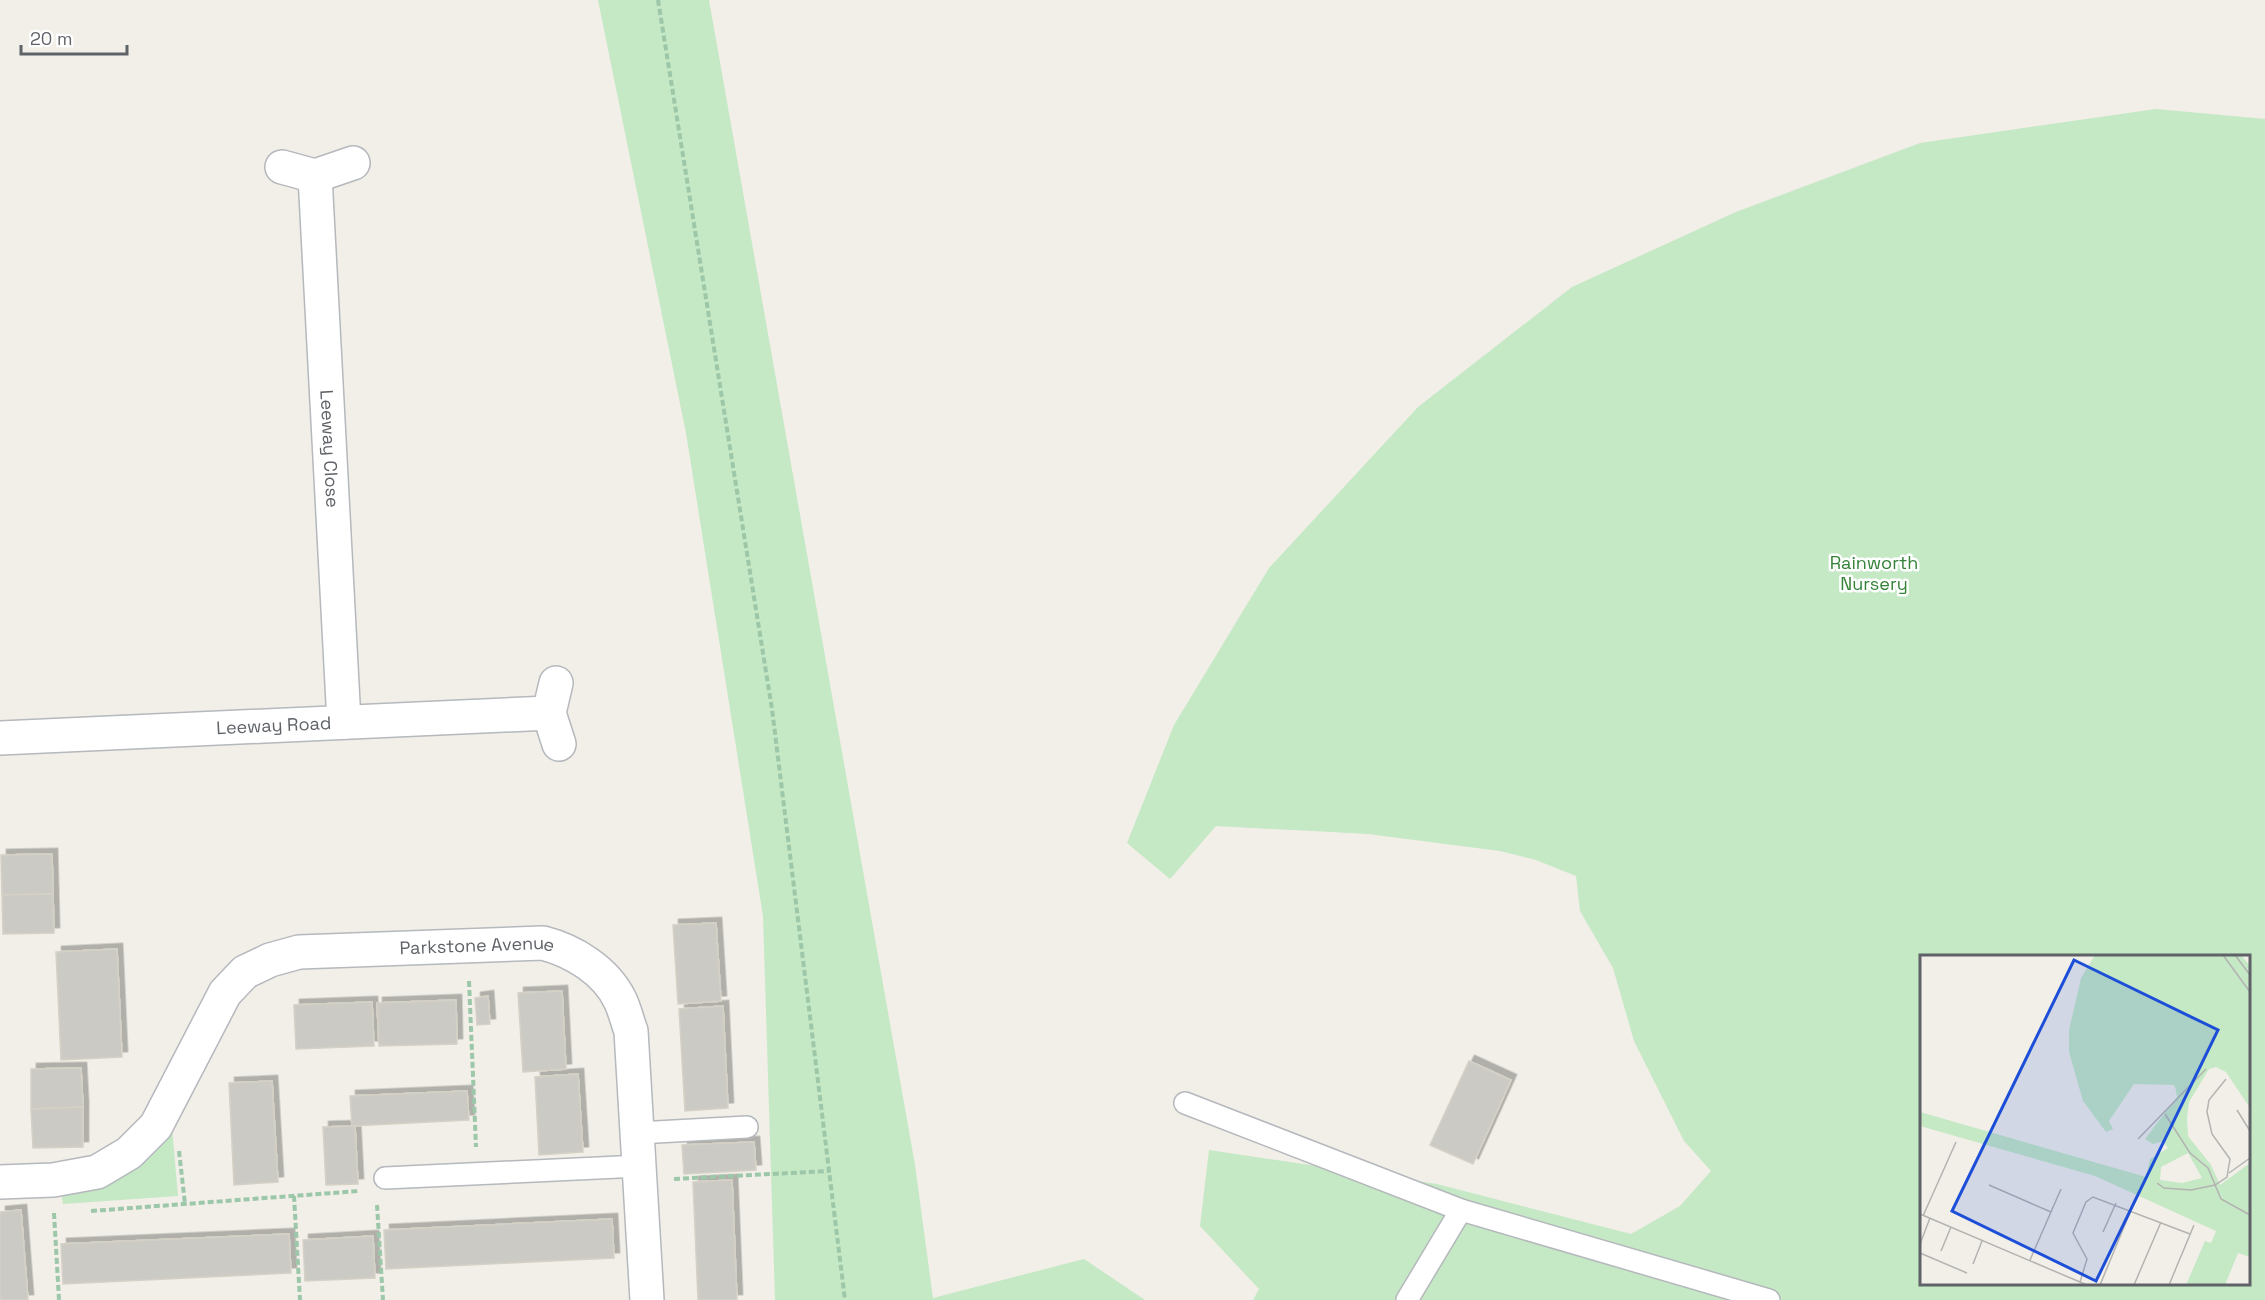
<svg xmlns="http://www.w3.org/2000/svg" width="2265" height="1300" viewBox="0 0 2265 1300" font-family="'Space Grotesk',sans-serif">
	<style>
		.green { fill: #c5e8c5; fill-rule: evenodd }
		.building { fill: #cccac5; stroke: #d6d1c6; stroke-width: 1.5; filter: url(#shadow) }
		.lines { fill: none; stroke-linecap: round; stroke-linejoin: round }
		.service-casing { stroke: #b5b8bc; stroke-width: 24 }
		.minor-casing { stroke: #b5b8bc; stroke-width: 36 }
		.path { stroke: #9cc7a9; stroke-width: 4; stroke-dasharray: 6 3; stroke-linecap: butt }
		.service { stroke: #fff; stroke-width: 21 }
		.minor { stroke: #fff; stroke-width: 33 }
		.labels { text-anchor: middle; stroke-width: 5; stroke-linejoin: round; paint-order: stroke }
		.street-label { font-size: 18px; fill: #5f6368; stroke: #fff }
		.park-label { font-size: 18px; fill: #348238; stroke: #fff }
		.inset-road { fill: none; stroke: #b3b3b1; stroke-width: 1.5 }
		.view { fill: #1d4ed8; fill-opacity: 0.15; stroke: #1d4ed8; stroke-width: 3 }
		.inset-edge { fill: none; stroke: #5f6368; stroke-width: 3 }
	</style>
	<defs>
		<filter id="shadow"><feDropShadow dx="5.5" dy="-5.5" stdDeviation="0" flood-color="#0004"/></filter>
	</defs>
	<rect width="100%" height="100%" fill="#f1efe8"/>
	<g class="green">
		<path d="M598,0H709L915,1165L933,1298L1084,1259L1145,1300H775L763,916L686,433Z"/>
		<path d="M2156,109L2265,119V1300H1253L1259,1289L1200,1226L1209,1150L1437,1184L1631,1234L1680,1206L1711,1171L1684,1141L1634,1041L1613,968L1580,911L1576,876L1536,860L1500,851L1368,834L1216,826L1170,879L1127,843L1174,725L1269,568L1418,407L1572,287L1736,212L1920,143ZM1922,956H2248V1284H1922Z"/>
		<path d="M172,1128L178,1196L63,1204L61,1192C74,1191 87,1191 99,1188C131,1179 151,1153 172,1128Z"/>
	</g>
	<g class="building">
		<path d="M52,854L53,894L2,895L1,855Z"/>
		<path d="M53,894L54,933L3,934L2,895Z"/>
		<path d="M716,923L721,1001L678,1004L673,925Z"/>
		<path d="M117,949L122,1057L61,1060L56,952Z"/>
		<path d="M562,991L566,1069L523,1072L518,993Z"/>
		<path d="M488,996L490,1024L477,1025L475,998Z"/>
		<path d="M456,1000L457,1044L379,1046L377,1003Z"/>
		<path d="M372,1002L374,1046L296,1049L294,1005Z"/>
		<path d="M723,1006L728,1108L685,1111L679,1009Z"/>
		<path d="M1469,1061L1511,1080L1473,1164L1430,1145Z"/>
		<path d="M81,1068L83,1107L31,1109V1069Z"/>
		<path d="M578,1074L583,1152L539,1155L535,1077Z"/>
		<path d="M272,1081L278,1182L234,1185L229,1083Z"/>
		<path d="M467,1091L469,1120L352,1126L350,1096Z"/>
		<path d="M83,1107V1147L33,1148L31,1109Z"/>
		<path d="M355,1126L358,1184L326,1185L323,1127Z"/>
		<path d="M754,1142L756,1170L684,1174L682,1145Z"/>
		<path d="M732,1180L737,1300H698L693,1182Z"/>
		<path d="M21,1210L28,1300H0V1212Z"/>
		<path d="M612,1219L614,1258L386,1269L384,1230Z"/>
		<path d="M289,1234L291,1273L63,1284L61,1244Z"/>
		<path d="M373,1236L375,1278L305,1281L303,1240Z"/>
	</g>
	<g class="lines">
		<g class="service-casing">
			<g id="service">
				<path d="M1185,1103L1461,1210L1769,1300"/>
				<path d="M638,1133L747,1127"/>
				<path d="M385,1178L640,1166"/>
				<path d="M1407,1300L1461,1210"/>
			</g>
		</g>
		<g class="minor-casing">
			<g id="minor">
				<path d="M282,167L315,176L353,163"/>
				<path id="s1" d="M315,176L344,722"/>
				<path d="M556,683L549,713L559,744"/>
				<path id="s2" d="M0,738L549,713"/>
				<path id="s3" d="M0,1182L53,1180L97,1172L129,1153L156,1126L225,993L245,972L270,960L299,952L543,943C574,951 606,971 620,1000C625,1010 627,1021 631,1031L647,1300"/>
			</g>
		</g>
		<g class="path">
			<path d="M658,0L772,709L845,1300"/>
			<path d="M469,981L476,1147"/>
			<path d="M179,1151L185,1204"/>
			<path d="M674,1179L829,1171"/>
			<path d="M294,1196L300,1300"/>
			<path d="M377,1205L383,1300"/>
			<path d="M91,1211L359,1191"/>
			<path d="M54,1213L59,1300"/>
		</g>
		<use href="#service" class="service"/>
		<use href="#minor" class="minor"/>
	</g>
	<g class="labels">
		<g class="street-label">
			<text dy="6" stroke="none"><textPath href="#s1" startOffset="273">Leeway Close</textPath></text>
			<text dy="6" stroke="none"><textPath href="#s2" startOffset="274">Leeway Road</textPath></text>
			<text dy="6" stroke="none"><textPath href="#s3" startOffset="588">Parkstone Avenue</textPath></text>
		</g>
		<g class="park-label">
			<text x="1874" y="569">Rainworth<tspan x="1874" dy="21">Nursery</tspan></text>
		</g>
	</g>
	<g transform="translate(1920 955)">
		<rect width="330" height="330" fill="#f1efe8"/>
		<path d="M175,0H321L330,11V153L306,117L296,112L289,114L269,147L267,163L268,181L291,210L300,230L330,208V302L318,298L305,330H266L285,286L291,288L296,276L175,221L0,171V157L226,222L230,204L248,193L243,186L233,189L225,184L257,142L256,135L254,130L214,129L189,166L193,174L186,177L163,146L149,97V75L161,23ZM268,198L282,223L262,228L240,225L241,212Z" fill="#c5e8c5" fill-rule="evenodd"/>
		<path class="inset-road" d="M303,0L330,37M315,0L330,20M317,155L330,176M245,159L270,198L288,213L301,244L330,260M218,184L286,114M309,218L330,203M237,228L244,233L271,235L295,230L307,222L310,204L292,179L287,157L289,145L306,124M69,230L131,257M0,259L167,330M3,261L36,187M183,277L196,248M0,289L10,263M21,296L31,272M0,298L47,318M110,305L141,234M53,309L62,286M160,327L167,304L153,278L166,247L173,242L270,279M180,330L211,255M214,330L241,267M249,330L274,270"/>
		<path class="view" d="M154,5L298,75L176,326L32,256Z"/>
		<rect width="330" height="330" class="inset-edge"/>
	</g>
	<path d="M21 45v9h106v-9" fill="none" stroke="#5f6368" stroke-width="3"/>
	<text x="30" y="45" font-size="18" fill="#5f6368" stroke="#ffffff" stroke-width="4.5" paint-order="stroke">20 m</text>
</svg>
